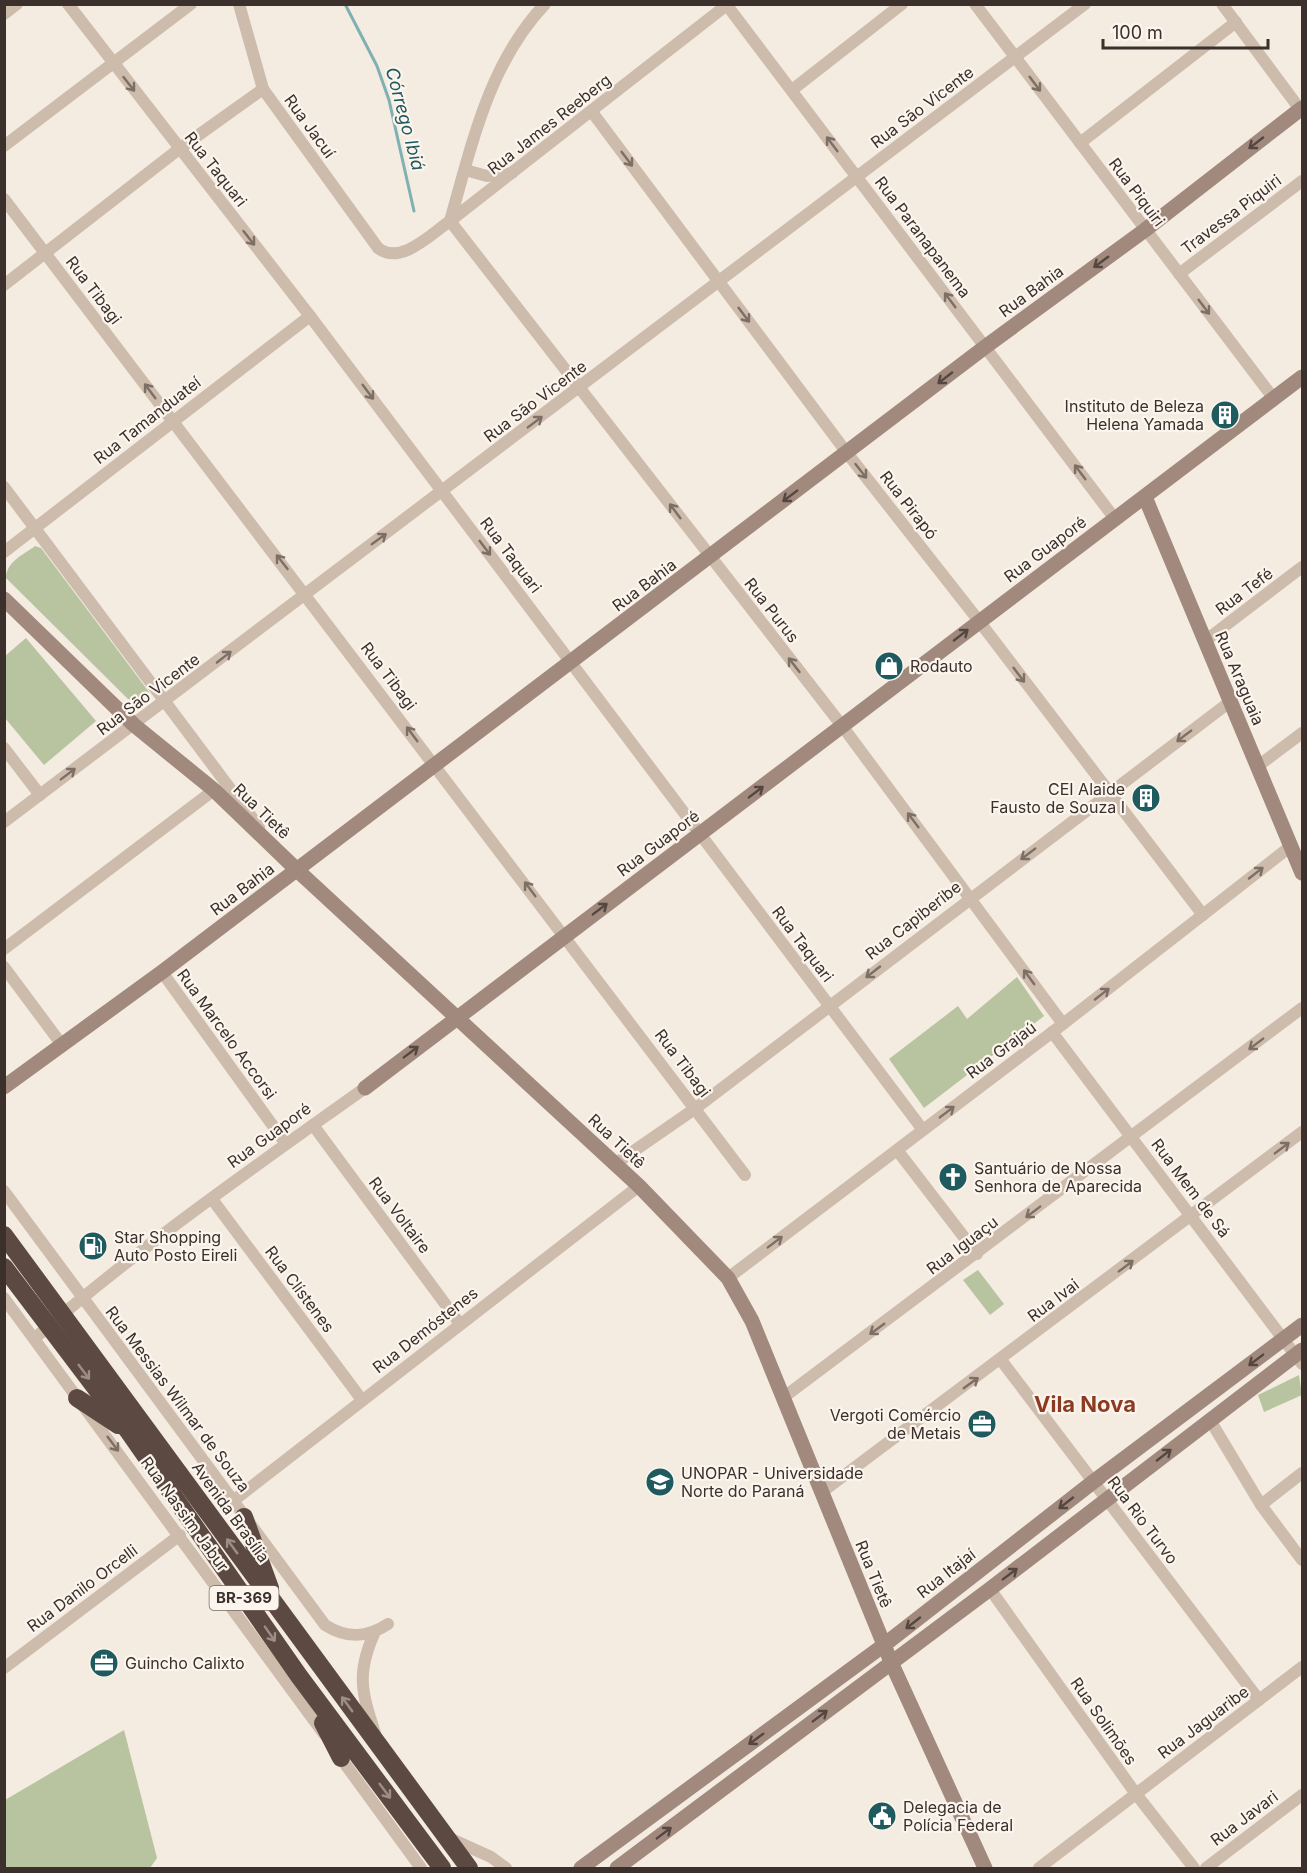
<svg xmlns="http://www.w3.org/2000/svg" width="1307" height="1873" viewBox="0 0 1307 1873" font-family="Inter,sans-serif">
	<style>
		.green { fill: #b8c4a0 }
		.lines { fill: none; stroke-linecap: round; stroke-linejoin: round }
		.stream { stroke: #7fb0b2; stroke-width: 3 }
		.street { stroke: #cdbbac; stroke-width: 12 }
		.secondary { stroke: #a18a7d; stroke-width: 15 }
		.highway { stroke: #5c4a42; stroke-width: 18 }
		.oneway { stroke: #7d6f65 }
		.oneway2 { stroke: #544640 }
		.oneway3 { stroke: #9c8e87 }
		.labels { text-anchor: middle; stroke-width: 4.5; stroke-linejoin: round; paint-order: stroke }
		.shield { fill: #fbf5ee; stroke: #756b66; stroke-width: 1.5 }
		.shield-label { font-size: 15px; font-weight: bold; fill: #3b302b }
		.street-label { font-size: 16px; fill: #3b302b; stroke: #fbf5ee }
		.poi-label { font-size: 16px; fill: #3b302b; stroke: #fbf5ee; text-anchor: start }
		.water-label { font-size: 18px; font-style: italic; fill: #1f5a5e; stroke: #fbf5ee }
		.district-label { font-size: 22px; font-weight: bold; fill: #8c3b22; stroke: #fbf5ee }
	</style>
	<rect width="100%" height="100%" fill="#f4ebe1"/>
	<g class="green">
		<path d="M35,546L41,548L149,692L141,703L128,699L6,578C6,562 23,555 35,546Z"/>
		<path d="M26,638L96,721L44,765L5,718V656Z"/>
		<path d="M1017,977L1044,1016L924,1108L889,1059L958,1006L967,1019Z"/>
		<path d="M978,1270L1004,1304L990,1315L963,1280Z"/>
		<path d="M1299,1375L1302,1395L1264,1412L1258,1395Z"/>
		<path d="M124,1730L157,1858L150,1868H5V1800Z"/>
	</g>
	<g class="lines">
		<path class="stream" d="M345,4L377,66L389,100L414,211"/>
		<g class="street">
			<path d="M68,4L310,316L923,1130"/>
			<path d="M239,4L263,89L378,248C401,266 432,233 450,221L728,4"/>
			<path d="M726,4L1115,519"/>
			<path d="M975,4L1274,399"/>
			<path d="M1222,4L1302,112"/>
			<path d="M4,14L17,4"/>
			<path d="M792,90L902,4"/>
			<path d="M592,112L847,453L979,621L1203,915"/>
			<path d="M1080,143L1236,22"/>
			<path d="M4,146L191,4"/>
			<path d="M465,170L487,176L512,173"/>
			<path d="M4,199L745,1175"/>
			<path d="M450,221L843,727L1063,1024"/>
			<path d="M450,221C472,144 489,63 545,4"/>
			<path d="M1179,274L1302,181"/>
			<path d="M4,285L179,149L263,89"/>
			<path d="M4,487L259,827"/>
			<path d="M4,552L310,316"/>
			<path d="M1205,641L1302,567"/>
			<path d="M4,748L40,795"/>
			<path d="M1258,766L1302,733"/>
			<path d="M4,822L1085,4"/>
			<path d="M4,949L214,790"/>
			<path d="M4,967L62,1045"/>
			<path d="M162,972L286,1144"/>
			<path d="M1052,1032L1302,1364"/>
			<path d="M313,1125L460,1324"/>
			<path d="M897,1150L977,1254"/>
			<path d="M615,1164L696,1108L1231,701"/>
			<path d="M4,1191L325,1625C347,1639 367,1638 388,1624"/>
			<path d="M212,1199L362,1400"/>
			<path d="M728,1278L1063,1024L1291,846"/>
			<path d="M4,1298L324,1734"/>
			<path d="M35,1338C139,1247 253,1168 365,1088"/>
			<path d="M1001,1360L1259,1700"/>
			<path d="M784,1397L1302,1008"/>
			<path d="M1210,1420L1261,1505L1302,1560"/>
			<path d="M822,1492L1302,1132"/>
			<path d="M233,1501L639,1186"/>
			<path d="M1261,1505L1302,1473"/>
			<path d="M990,1589L1136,1794L1194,1868"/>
			<path d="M374,1634C356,1674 362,1693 375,1733"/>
			<path d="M4,1668L180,1535"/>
			<path d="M337,1753L421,1868"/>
			<path d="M449,1838L491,1857L506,1868"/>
			<path d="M1039,1868L1302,1667"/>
			<path d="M1206,1868L1302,1795"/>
		</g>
		<g class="secondary">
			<path d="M1145,497L1302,873"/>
			<path d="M4,599L134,725L214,790L297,870L639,1186L728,1278L752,1321L891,1662L985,1868"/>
			<path d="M4,1087L162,972L985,347L1145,230L1302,108"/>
			<path d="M365,1088L1302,377"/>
			<path d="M581,1868L884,1645L1093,1482L1302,1325"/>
			<path d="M617,1868L990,1589L1302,1350"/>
		</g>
		<g class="highway">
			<path d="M4,1235L469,1868"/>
			<path d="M4,1267L129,1432L299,1676L442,1868"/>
			<path d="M77,1398L118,1425"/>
			<path d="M244,1517L270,1588"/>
			<path d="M323,1723L341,1758"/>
		</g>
	</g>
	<defs><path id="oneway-shaft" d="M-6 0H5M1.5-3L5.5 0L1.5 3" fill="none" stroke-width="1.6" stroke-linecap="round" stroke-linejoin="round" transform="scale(1.5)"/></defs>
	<g class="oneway">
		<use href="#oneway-shaft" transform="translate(129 84) rotate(52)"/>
		<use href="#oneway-shaft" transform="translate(1035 84) rotate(53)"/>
		<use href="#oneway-shaft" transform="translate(832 144) rotate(-127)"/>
		<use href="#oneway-shaft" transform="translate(627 159) rotate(53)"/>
		<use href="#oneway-shaft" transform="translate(249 238) rotate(52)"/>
		<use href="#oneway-shaft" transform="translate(950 300) rotate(-127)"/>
		<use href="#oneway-shaft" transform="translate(1204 307) rotate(53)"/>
		<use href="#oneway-shaft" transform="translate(744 315) rotate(53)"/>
		<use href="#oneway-shaft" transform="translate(150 391) rotate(-127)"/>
		<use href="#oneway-shaft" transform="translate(368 392) rotate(53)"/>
		<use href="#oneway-shaft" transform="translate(535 422) rotate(-37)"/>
		<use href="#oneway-shaft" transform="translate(861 471) rotate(52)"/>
		<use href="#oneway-shaft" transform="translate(1080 472) rotate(-127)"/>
		<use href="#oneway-shaft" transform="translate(675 511) rotate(-127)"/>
		<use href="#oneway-shaft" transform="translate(379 539) rotate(-36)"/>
		<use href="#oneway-shaft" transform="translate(485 548) rotate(53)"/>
		<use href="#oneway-shaft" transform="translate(282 562) rotate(-128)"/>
		<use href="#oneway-shaft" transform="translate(224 657) rotate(-38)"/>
		<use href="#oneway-shaft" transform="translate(794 665) rotate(-128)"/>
		<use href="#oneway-shaft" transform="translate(1019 675) rotate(53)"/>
		<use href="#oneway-shaft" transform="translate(412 734) rotate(-127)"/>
		<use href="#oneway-shaft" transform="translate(1184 736) rotate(143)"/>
		<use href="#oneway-shaft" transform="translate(68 774) rotate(-37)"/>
		<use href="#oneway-shaft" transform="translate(913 820) rotate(-127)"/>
		<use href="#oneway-shaft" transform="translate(1028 854) rotate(143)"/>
		<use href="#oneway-shaft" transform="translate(1256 873) rotate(-38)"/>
		<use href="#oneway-shaft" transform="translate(530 889) rotate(-127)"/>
		<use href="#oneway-shaft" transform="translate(873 972) rotate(142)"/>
		<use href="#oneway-shaft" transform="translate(1029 977) rotate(-126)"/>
		<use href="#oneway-shaft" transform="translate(1102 994) rotate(-38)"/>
		<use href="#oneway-shaft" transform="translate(1256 1044) rotate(143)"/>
		<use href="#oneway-shaft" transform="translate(947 1112) rotate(-37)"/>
		<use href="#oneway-shaft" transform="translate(1282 1148) rotate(-37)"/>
		<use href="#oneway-shaft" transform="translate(1033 1212) rotate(143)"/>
		<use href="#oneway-shaft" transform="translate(775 1242) rotate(-37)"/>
		<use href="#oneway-shaft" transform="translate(1126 1266) rotate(-37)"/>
		<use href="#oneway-shaft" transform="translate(877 1329) rotate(144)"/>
		<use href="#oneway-shaft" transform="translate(971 1383) rotate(-36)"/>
		<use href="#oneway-shaft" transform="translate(113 1444) rotate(53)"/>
	</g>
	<g class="oneway2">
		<use href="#oneway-shaft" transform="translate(1256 143) rotate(142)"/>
		<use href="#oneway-shaft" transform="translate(1101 262) rotate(144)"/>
		<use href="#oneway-shaft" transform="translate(945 378) rotate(142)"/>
		<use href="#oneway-shaft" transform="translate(790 496) rotate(143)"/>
		<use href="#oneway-shaft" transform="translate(961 635) rotate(-38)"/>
		<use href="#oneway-shaft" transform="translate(756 792) rotate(-37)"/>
		<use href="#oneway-shaft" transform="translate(600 909) rotate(-37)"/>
		<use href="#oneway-shaft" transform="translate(411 1052) rotate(-37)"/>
		<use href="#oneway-shaft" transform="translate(1256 1360) rotate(143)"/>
		<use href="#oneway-shaft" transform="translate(1164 1455) rotate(-38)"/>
		<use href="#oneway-shaft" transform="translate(1066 1503) rotate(142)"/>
		<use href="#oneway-shaft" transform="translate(1010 1574) rotate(-37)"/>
		<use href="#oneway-shaft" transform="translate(913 1623) rotate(142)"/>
		<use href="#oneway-shaft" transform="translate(820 1716) rotate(-37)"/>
		<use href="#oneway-shaft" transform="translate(756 1739) rotate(144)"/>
		<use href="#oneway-shaft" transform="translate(664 1833) rotate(-37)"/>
	</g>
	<g class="oneway3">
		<use href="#oneway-shaft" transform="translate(84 1372) rotate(53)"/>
		<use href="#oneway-shaft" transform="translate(232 1546) rotate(-126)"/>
		<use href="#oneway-shaft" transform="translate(270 1634) rotate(55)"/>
		<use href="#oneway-shaft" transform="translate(347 1704) rotate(-126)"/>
		<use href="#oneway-shaft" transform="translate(385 1791) rotate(53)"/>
	</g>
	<defs>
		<g id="building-disc" transform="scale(1.5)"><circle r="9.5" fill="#1f5a5e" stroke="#fbf5ee"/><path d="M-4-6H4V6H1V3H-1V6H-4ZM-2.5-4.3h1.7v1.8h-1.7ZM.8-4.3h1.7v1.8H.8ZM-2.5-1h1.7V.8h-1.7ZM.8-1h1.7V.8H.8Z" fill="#fff"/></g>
		<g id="shop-disc" transform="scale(1.5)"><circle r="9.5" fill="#1f5a5e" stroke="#fbf5ee"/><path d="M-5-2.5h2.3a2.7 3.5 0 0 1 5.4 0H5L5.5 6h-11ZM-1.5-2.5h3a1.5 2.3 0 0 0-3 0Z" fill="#fff"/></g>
		<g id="church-disc" transform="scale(1.5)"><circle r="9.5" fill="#1f5a5e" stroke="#fbf5ee"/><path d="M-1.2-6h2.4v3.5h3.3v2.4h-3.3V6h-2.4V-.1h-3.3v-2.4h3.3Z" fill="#fff"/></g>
		<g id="fuel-disc" transform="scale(1.5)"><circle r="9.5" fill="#1f5a5e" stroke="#fbf5ee"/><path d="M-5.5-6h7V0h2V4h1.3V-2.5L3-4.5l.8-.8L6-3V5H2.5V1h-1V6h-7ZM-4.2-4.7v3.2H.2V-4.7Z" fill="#fff"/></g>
		<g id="office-disc" transform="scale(1.5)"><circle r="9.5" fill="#1f5a5e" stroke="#fbf5ee"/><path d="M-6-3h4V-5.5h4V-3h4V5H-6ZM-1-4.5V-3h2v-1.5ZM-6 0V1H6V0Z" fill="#fff"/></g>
		<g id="university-disc" transform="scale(1.5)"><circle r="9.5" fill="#1f5a5e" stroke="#fbf5ee"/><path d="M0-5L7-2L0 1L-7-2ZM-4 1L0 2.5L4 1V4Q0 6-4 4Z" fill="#fff"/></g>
		<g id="civic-disc" transform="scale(1.5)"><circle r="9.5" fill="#1f5a5e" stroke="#fbf5ee"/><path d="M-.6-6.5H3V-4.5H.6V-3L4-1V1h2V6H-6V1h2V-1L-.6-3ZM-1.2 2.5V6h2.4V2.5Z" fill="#fff"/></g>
	</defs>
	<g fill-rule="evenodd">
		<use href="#building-disc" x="1225" y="415"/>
		<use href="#shop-disc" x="889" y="666"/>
		<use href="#building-disc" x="1146" y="798"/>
		<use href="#church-disc" x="953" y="1177"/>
		<use href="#fuel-disc" x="93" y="1246"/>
		<use href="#office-disc" x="982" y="1424"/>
		<use href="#university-disc" x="660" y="1482"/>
		<use href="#office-disc" x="104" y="1663"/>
		<use href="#civic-disc" x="882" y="1816"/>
	</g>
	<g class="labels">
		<rect class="shield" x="209.5" y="1586" width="69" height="24" rx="4.5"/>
		<g class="shield-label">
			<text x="244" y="1603">BR-369</text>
		</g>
		<g class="street-label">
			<text transform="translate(922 107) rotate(-37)" y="6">Rua São Vicente</text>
			<text transform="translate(549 124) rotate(-38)" y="6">Rua James Reeberg</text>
			<text transform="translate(310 126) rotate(54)" y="6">Rua Jacuí</text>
			<text transform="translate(216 169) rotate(52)" y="6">Rua Taquari</text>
			<text transform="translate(1137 192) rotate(53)" y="6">Rua Piquiri</text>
			<text transform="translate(1231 214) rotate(-37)" y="6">Travessa Piquiri</text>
			<text transform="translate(923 237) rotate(53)" y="6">Rua Paranapanema</text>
			<text transform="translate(94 290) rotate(53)" y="6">Rua Tibagi</text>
			<text transform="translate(1031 291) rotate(-36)" y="6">Rua Bahia</text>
			<text transform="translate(535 401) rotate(-37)" y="6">Rua São Vicente</text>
			<text transform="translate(147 420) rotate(-38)" y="6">Rua Tamanduateí</text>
			<text transform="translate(909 505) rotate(52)" y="6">Rua Pirapó</text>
			<text transform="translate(1045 549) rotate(-37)" y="6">Rua Guaporé</text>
			<text transform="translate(511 555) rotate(53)" y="6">Rua Taquari</text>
			<text transform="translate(644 585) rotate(-37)" y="6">Rua Bahia</text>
			<text transform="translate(1244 591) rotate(-37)" y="6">Rua Tefé</text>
			<text transform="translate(772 610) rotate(52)" y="6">Rua Purus</text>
			<text transform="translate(389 676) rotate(53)" y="6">Rua Tibagi</text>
			<text transform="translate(1240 678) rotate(67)" y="6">Rua Araguaia</text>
			<text transform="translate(148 694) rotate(-37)" y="6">Rua São Vicente</text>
			<text transform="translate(262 811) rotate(44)" y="6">Rua Tietê</text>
			<text transform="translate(658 843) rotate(-37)" y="6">Rua Guaporé</text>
			<text transform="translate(242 889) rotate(-37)" y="6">Rua Bahia</text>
			<text transform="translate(913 920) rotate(-38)" y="6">Rua Capiberibe</text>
			<text transform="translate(803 944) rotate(53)" y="6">Rua Taquari</text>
			<text transform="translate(227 1034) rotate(54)" y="6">Rua Marcelo Accorsi</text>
			<text transform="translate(1001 1050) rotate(-37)" y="6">Rua Grajaú</text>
			<text transform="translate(683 1063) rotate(53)" y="6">Rua Tibagi</text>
			<text transform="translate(269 1135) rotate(-36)" y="6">Rua Guaporé</text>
			<text transform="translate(617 1141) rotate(43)" y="6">Rua Tietê</text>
			<text transform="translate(1191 1188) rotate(53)" y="6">Rua Mem de Sá</text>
			<text transform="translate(400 1215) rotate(53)" y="6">Rua Voltaire</text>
			<text transform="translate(962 1245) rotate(-37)" y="6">Rua Iguaçu</text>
			<text transform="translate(300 1289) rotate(53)" y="6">Rua Clístenes</text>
			<text transform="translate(1053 1300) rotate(-37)" y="6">Rua Ivai</text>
			<text transform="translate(425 1330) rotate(-38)" y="6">Rua Demóstenes</text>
			<text transform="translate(178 1399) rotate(53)" y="6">Rua Messias Wilmar de Souza</text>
			<text transform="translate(231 1512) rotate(54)" y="6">Avenida Brasília</text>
			<text transform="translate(185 1514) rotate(54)" y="6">Rua Nassim Jabur</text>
			<text transform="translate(1143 1520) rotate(53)" y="6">Rua Rio Turvo</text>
			<text transform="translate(946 1573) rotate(-38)" y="6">Rua Itajaí</text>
			<text transform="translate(874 1574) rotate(68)" y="6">Rua Tietê</text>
			<text transform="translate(82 1588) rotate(-37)" y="6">Rua Danilo Orcelli</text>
			<text transform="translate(1104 1721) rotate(55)" y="6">Rua Solimões</text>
			<text transform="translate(1203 1722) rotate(-37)" y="6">Rua Jaguaribe</text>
			<text transform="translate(1244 1818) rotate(-37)" y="6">Rua Javari</text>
		</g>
		<g class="poi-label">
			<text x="1204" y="412" text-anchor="end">Instituto de Beleza<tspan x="1204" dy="18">Helena Yamada</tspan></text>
			<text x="910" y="672">Rodauto</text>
			<text x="1125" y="795" text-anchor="end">CEI Alaide<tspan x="1125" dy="18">Fausto de Souza I</tspan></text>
			<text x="974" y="1174">Santuário de Nossa<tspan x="974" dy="18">Senhora de Aparecida</tspan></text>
			<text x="114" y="1243">Star Shopping<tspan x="114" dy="18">Auto Posto Eireli</tspan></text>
			<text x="961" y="1421" text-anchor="end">Vergoti Comércio<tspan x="961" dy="18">de Metais</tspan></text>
			<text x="681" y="1479">UNOPAR - Universidade<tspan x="681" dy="18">Norte do Paraná</tspan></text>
			<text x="125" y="1669">Guincho Calixto</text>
			<text x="903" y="1813">Delegacia de<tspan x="903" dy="18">Polícia Federal</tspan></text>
		</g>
		<g class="water-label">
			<text transform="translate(405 119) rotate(75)" y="6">Córrego Ibiá</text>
		</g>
		<g class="district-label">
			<text x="1085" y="1412">Vila Nova</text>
		</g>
	</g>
	<rect width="1307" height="1873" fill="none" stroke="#3b302b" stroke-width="12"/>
	<path d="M1103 39v9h165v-9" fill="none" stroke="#3b302b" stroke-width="3"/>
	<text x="1112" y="39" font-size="18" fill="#3b302b" stroke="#fbf5ee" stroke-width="4.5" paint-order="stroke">100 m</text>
</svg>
